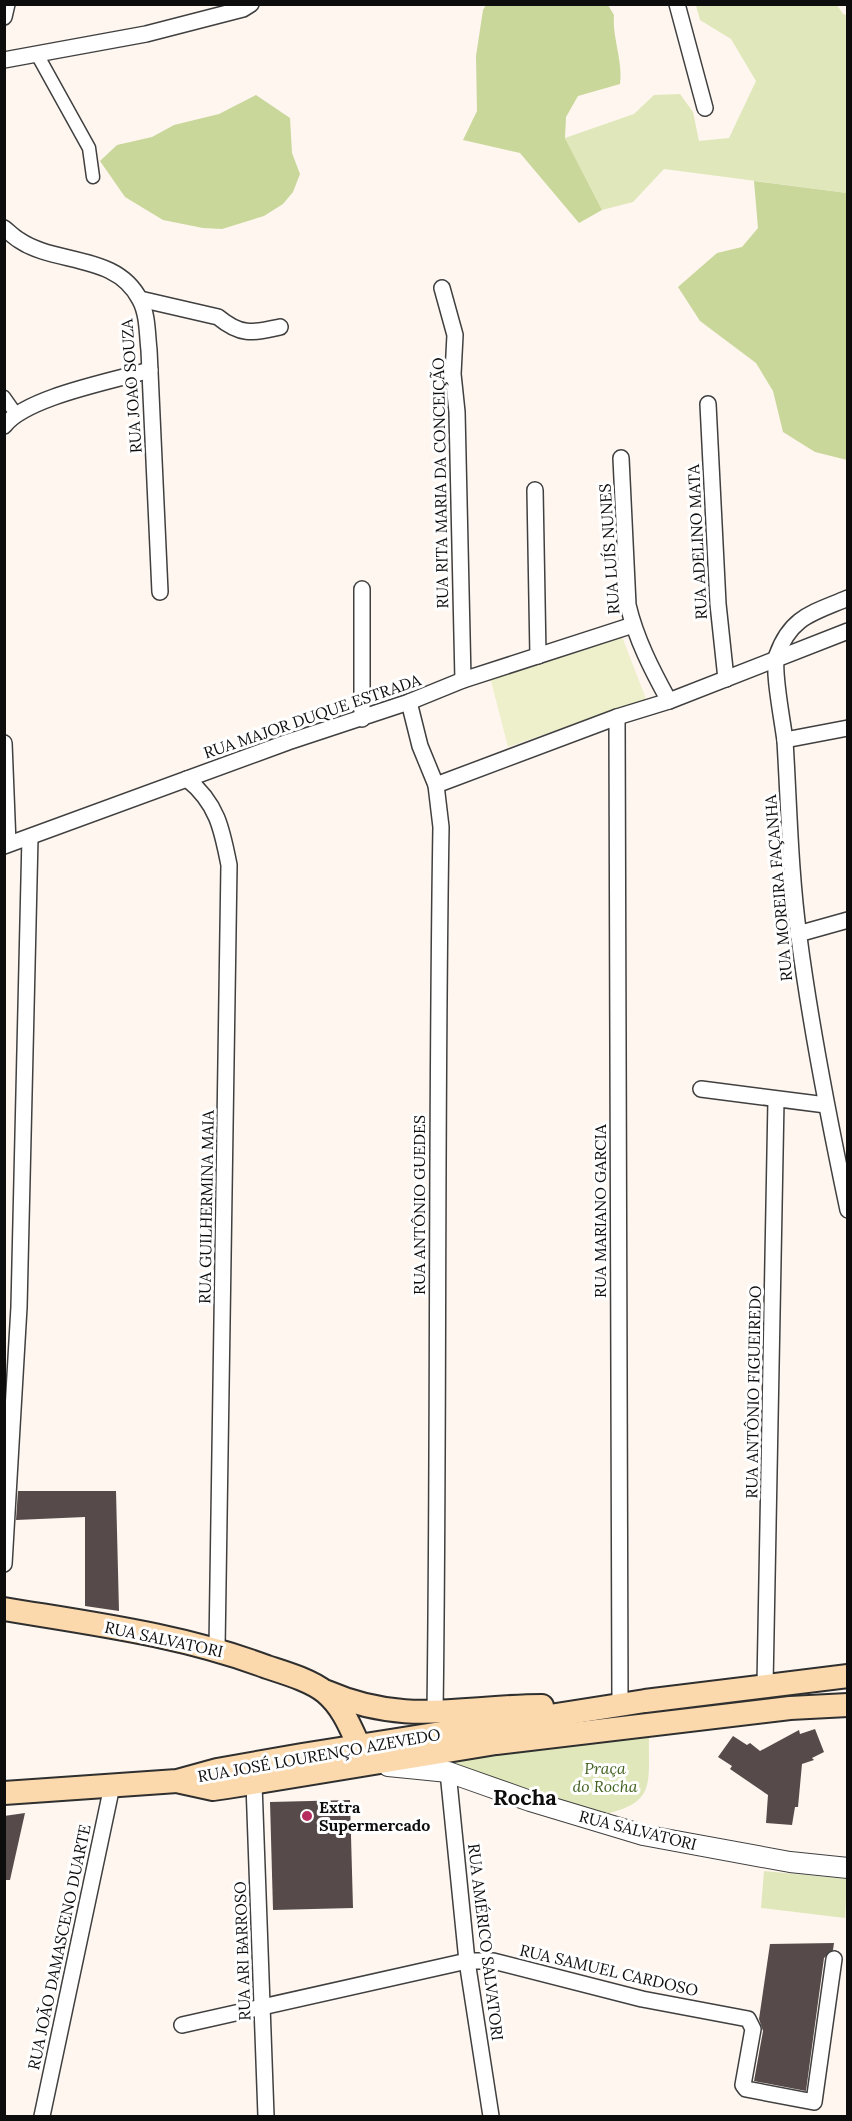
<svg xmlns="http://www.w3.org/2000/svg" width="852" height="2121" viewBox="0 0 852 2121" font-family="Lora,serif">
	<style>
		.green { fill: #e0e7ba }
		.forest { fill: #c9d79a }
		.pitch { fill: #eeefcb }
		.building { fill: #564b4a }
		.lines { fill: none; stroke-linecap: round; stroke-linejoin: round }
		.pedestrian-casing { stroke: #404040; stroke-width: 15 }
		.minor-casing { stroke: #404040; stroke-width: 18 }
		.tertiary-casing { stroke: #404040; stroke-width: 22 }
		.secondary-casing { stroke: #2f2f2f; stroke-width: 26 }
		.pedestrian { stroke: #fff; stroke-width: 12 }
		.minor { stroke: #fff; stroke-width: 15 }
		.tertiary { stroke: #fff; stroke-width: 20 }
		.secondary { stroke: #fbd9ad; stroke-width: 22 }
		.poi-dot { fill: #b62c5f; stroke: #fff; stroke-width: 2 }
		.labels { text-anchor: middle; stroke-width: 6; stroke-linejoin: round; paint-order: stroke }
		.street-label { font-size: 16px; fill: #0d0d0d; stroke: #fff }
		.park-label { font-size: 16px; font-style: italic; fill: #436221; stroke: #fff }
		.poi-label { font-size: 16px; font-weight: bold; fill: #0d0d0d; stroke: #fff; text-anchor: start }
		.district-label { font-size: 22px; font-weight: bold; fill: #0d0d0d; stroke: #fff }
	</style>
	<rect width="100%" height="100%" fill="#fef6ef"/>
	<g class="green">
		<path d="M696,5H837L843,14L847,15V193L664,169L633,202L602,210L565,138L634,114L654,95L680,94L693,112L699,141L729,138L756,81L731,39L700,20Z"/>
		<path d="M649,1736C648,1785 657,1803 601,1815L437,1760Z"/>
		<path d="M764,1871L847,1879L845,1918L761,1908Z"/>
	</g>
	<g class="forest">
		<path d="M486,5H608L614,15C612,38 623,60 620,84L578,96L566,117L565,138L602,210L579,223L520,153L463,140L477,111L476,56L483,10Z"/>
		<path d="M256,95L290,118L292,153L300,174L293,192L283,204L264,216L222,229L203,228L163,220L125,197L100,161L117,145L152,137L174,125L219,114Z"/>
		<path d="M754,181L847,193V460L815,452L783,432L773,391L756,363L700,321L678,287L717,253L742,247L758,228Z"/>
	</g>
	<path class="pitch" d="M621,634L646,699L508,747L490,677Z"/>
	<g class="building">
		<path d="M18,1491H116L119,1611L85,1606V1517L16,1520Z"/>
		<path d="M815,1729L824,1752L812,1758L814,1760L802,1764L798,1807H795L792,1825L766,1823L768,1795L730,1769L732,1766L718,1757L733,1736L747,1745L750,1743L760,1751L799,1730L800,1734Z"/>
		<path d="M350,1800L353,1908L273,1910L270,1802Z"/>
		<path d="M25,1813L10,1880H4V1816Z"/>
		<path d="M834,1943L833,1950L824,1958L806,2091L754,2081L763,2031L759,2019L770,1944Z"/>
	</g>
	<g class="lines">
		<g class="pedestrian-casing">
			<g id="pedestrian">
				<path d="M38,56L89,148L93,177"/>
				<path d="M4,397L16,414"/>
			</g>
		</g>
		<g class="minor-casing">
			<g id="minor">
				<path d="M677,4L705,108"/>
				<path d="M4,17L7,4"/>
				<path d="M4,60L146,34L243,9L251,4"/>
				<path d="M4,228C9,232 14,237 19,240C55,265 117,253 140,300C148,315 147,334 149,350L160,592"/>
				<path d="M442,288L455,335L453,374L457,412L463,680"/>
				<path d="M140,299L218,317C241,336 252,333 280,327"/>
				<path d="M708,404L718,604L726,679"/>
				<path d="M4,426C26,397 113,381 150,370"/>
				<path d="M621,458L628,605C636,639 652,670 669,701"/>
				<path d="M535,490L538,656"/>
				<path d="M362,589V719"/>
				<path d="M848,598C813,613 791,616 777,655C772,669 783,723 785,741C789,806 790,872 799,937C811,1029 829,1120 848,1210"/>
				<path d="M409,702L420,746L436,785L441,827C436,1122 439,1418 435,1713"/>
				<path d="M617,717L620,1705"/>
				<path d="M785,740L848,728"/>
				<path d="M4,743L8,844"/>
				<path d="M187,779C217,803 222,829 229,865L217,1648"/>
				<path d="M436,785L617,717L669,701L848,631"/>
				<path d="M4,846L288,742L409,702L463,680L633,625"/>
				<path d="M798,934L848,920"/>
				<path d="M701,1089L826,1105"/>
				<path d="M4,1564L19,1307L30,837"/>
				<path d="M765,1685L776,1100"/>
				<path d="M448,1772L467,1961L491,2116"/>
				<path d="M254,1784L266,2116"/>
				<path d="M182,2025L467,1961H493L642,1999L748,2019L753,2029L743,2085L746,2089L814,2102L834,1959"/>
				<path d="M42,2116L112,1786"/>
			</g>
		</g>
		<g class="tertiary-casing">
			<path id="tertiary" d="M388,1766L448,1772L530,1801L643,1835L790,1862L848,1868"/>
		</g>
		<g class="secondary-casing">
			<g id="secondary">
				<path d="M4,1609C94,1624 182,1635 267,1667C285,1673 310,1680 325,1692C342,1706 350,1726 359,1746"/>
				<path d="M327,1692C405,1726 462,1706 542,1706"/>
				<path d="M181,1782L213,1789L227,1787L496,1743L790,1708L848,1705"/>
				<path d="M4,1793L177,1781L217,1770L302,1755L645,1701L848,1676"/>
			</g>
		</g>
		<use href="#pedestrian" class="pedestrian"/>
		<use href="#minor" class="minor"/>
		<use href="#tertiary" class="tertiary"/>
		<use href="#secondary" class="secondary"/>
	</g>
	<circle class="poi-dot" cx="307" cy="1816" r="6"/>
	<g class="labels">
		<g class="street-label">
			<text transform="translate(131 386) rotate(-94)" y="6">RUA JOAO SOUZA</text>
			<text transform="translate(440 483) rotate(-91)" y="6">RUA RITA MARIA DA CONCEIÇÃO</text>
			<text transform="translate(697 542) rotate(-93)" y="6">RUA ADELINO MATA</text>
			<text transform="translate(609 549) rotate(-94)" y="6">RUA LUÍS NUNES</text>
			<text transform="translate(312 716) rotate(-19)" y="6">RUA MAJOR DUQUE ESTRADA</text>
			<text transform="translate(778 888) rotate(-95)" y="6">RUA MOREIRA FAÇANHA</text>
			<text transform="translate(419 1205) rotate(-90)" y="6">RUA ANTÔNIO GUEDES</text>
			<text transform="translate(206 1207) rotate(-89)" y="6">RUA GUILHERMINA MAIA</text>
			<text transform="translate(600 1211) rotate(-90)" y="6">RUA MARIANO GARCIA</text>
			<text transform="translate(753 1392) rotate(-89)" y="6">RUA ANTÔNIO FIGUEIREDO</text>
			<text transform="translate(164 1639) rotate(12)" y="6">RUA SALVATORI</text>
			<text transform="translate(319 1755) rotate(-10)" y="6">RUA JOSÉ LOURENÇO AZEVEDO</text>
			<text transform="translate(638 1830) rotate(14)" y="6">RUA SALVATORI</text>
			<text transform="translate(486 1942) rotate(83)" y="6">RUA AMÉRICO SALVATORI</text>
			<text transform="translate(59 1947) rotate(-78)" y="6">RUA JOÃO DAMASCENO DUARTE</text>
			<text transform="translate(242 1951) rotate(-92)" y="6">RUA ARI BARROSO</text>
			<text transform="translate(609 1970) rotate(13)" y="6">RUA SAMUEL CARDOSO</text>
		</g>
		<g class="park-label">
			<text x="605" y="1774">Praça<tspan x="605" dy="18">do Rocha</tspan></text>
		</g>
		<g class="poi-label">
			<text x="319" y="1813">Extra<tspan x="319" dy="18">Supermercado</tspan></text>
		</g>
		<g class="district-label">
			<text x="525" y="1805">Rocha</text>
		</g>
	</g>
	<rect width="852" height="2121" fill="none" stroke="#0d0d0d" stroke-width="12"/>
</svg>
